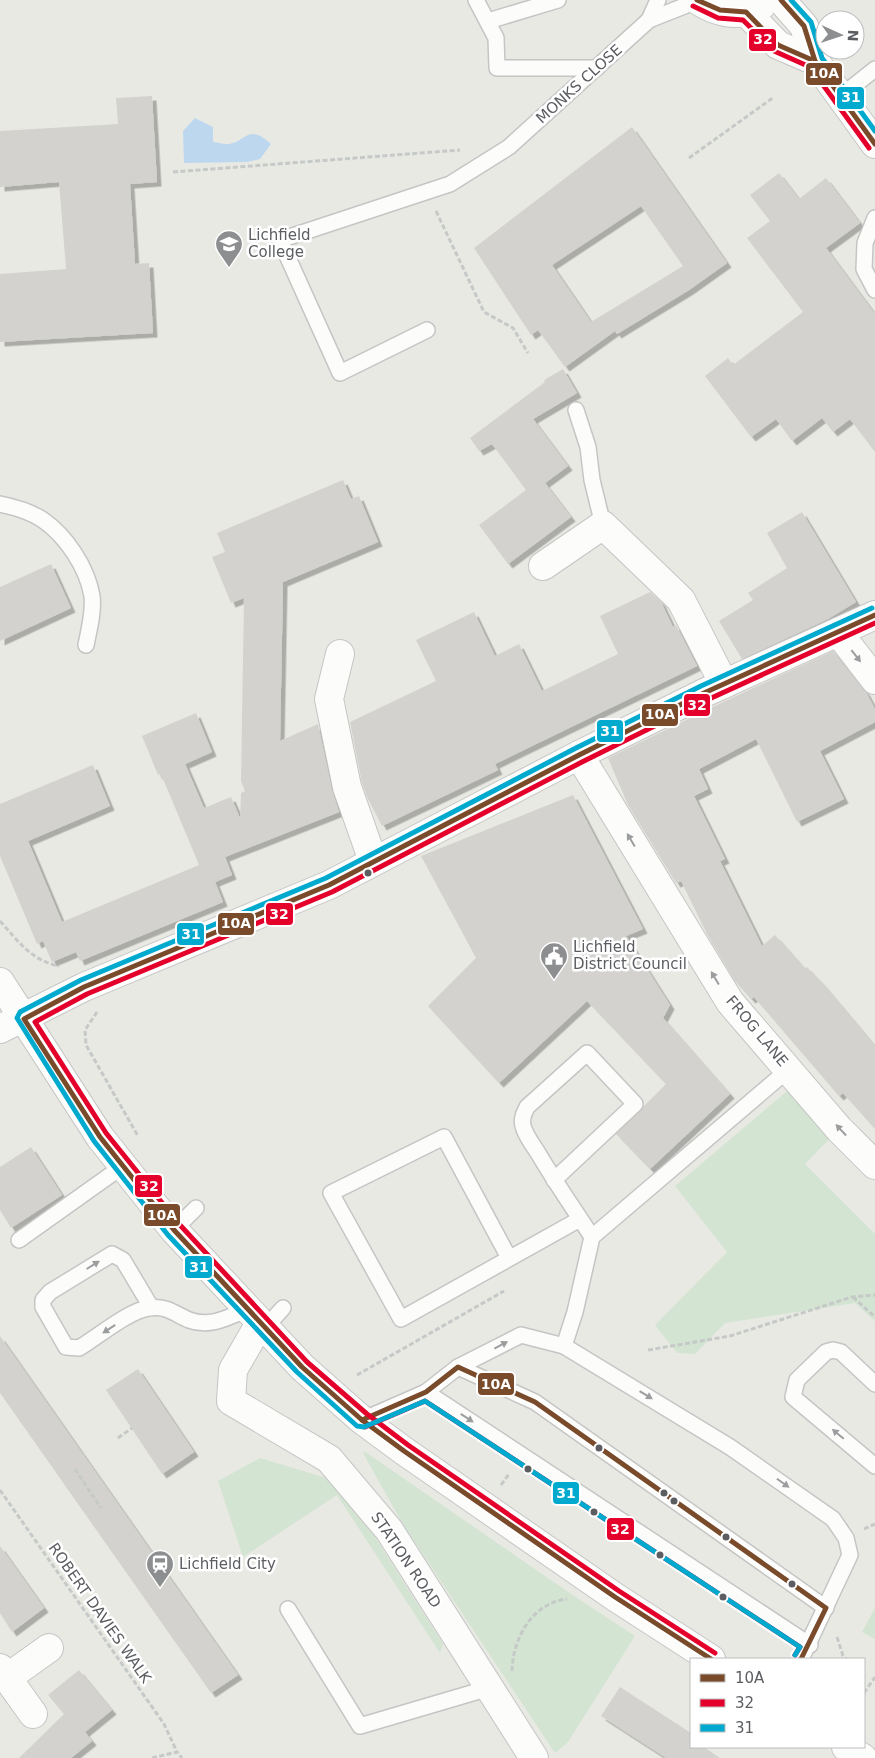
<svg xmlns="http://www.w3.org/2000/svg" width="875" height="1758" viewBox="0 0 875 1758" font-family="'DejaVu Sans',sans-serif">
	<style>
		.green { fill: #d3e4d2 }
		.water { fill: #bdd7ef }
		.building { fill: #d3d2cf; fill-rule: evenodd; filter: url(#shadow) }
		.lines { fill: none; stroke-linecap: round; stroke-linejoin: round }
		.service-casing { stroke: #c5c5c5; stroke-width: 18 }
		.minor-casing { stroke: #c5c5c5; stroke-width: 30 }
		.tertiary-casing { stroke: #c5c5c5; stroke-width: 30 }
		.path { stroke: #c5c9c7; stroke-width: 3; stroke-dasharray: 5 2.5; stroke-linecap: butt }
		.service { stroke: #fcfcfb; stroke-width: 15 }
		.minor { stroke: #fcfcfb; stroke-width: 28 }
		.tertiary { stroke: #fcfcfb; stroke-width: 28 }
		.bus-1-casing { stroke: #fff; stroke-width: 9 }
		.bus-2-casing { stroke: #fff; stroke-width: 9 }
		.bus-3-casing { stroke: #fff; stroke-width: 9 }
		.bus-1 { stroke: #7a4b2a; stroke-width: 5 }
		.bus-2 { stroke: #e4002b; stroke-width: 5 }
		.bus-3 { stroke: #00a9ce; stroke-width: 5 }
		.oneway { fill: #9b9d9f }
		.bus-dot { fill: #5b5d61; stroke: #fff; stroke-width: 2 }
		.labels { text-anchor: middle; stroke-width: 5; stroke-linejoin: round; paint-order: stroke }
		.street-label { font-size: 15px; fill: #5b5d61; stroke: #fff }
		.poi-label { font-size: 15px; fill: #5b5d61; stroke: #fff; text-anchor: start }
		.line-badge { stroke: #fff; stroke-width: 2 }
		.badge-label { font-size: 14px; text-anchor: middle; font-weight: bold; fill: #fff }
	</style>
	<defs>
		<filter id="shadow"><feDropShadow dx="4.5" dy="4.5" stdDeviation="0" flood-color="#0004"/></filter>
	</defs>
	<rect width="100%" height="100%" fill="#e9e9e4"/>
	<g class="green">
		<path d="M799,1081L839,1129L805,1164L875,1234V1321L855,1303L725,1323L695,1354L677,1353L655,1325L727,1252L675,1186Z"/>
		<path d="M364,1451L577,1598L635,1636L568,1742L555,1753L404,1526L364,1455Z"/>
		<path d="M260,1458L340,1482L443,1644L440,1653L337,1495L243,1557L218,1481Z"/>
		<path d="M875,1608V1639L862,1632Z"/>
	</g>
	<path class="water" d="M195,118L213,127V142C217,142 224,145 229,144C247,141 248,123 271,144L260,159L247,162L184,163L183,131Z"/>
	<g class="building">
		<path d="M152,96L157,182L130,184L135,264L149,263L153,333L0,342V274L66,269L59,182L0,187V131L118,124L116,98Z"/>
		<path d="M632,127L727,263L689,290L617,334L615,331L565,367L538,330L531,335L474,248ZM641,206L683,266L591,322L552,265Z"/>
		<path d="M779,173L799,199L826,178L860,223L826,248L875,314V452L850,419L833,432L822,418L792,441L776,419L751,437L705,376L728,358L733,365L803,312L747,238L770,221L750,195Z"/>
		<path d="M563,369L577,393L533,419L568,466L545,483L571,517L508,564L479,525L526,490L492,444L479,451L470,438L545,382L544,380Z"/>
		<path d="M343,480L351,499L359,496L378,542L283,582L280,741L318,724L332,790L339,812L225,857L232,875L215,882L223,902L80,961L76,952L52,962L43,941L37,944L0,856V804L93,765L110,806L28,841L62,922L199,865L161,774L158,775L142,736L196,713L212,752L185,764L204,808L231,797L240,818L241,793L245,791L241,781L244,598L231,603L212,557L225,552L217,533Z"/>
		<path d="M802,512L856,602L828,619L742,659L719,621L753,600L748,593L787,568L767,533Z"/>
		<path d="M51,564L71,608L0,641V587Z"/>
		<path d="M650,592L661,602L673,627L676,625L697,666L495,764L498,770L382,826L368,799L362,783L350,722L436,681L416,640L474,612L495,656L519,644L542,691L618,654L600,616Z"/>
		<path d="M833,651L866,692L875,709V722L820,751L844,799L797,822L756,739L699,769L708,789L694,796L725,859L720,861L762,946L775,935L805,969L807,967L822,983L875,1046V1129L843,1093L839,1096L754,997L751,999L735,981L708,936L681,881L676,883L628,805L608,758L723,702Z"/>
		<path d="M573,795L643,929L626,936L670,1005L663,1018L730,1094L650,1169L616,1134L666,1084L587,1001L499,1083L428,1006L476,958L421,856Z"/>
		<path d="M31,1147L62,1195L11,1228L0,1210V1167Z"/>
		<path d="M0,1336L238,1675L211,1693L0,1393Z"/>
		<path d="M138,1369L194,1452L162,1474L106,1390Z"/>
		<path d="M0,1546L44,1608L12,1632L0,1613Z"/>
		<path d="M79,1670L112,1710L85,1732L92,1741L71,1758H19L64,1714L48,1695Z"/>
		<path d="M620,1687L691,1733V1747H704L720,1758H666L601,1716Z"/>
	</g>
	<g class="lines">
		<g class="service-casing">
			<g id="service">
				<path d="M476,0L496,38L497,68H597"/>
				<path d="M649,20L658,0"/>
				<path d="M488,21L558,0"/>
				<path d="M841,96L875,69"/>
				<path d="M875,218L865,243L864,269L875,290"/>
				<path d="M427,330L340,373L280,240L450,184L509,147L649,20L697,1"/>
				<path d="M576,410L588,447L592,480L603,525"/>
				<path d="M0,504C15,507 30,511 43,520C66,536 87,567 92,596C94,611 89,630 86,645"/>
				<path d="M554,1180L635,1104L587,1053L527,1107C524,1113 521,1119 523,1126C525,1135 533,1145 538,1153C555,1182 574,1209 592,1237"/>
				<path d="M174,1230L196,1208"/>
				<path d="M19,1240L123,1166"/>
				<path d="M509,1258L444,1137L331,1193L401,1319L580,1219"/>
				<path d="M151,1307L123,1260L112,1254L50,1292L43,1300V1307L66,1347L79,1348C99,1336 128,1311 149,1308C166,1305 175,1314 189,1320C210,1328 229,1317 248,1309"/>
				<path d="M265,1328L283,1308"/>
				<path d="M564,1346L575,1312L592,1237L789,1069"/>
				<path d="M458,1367L535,1402L826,1608"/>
				<path d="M875,1384L841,1352L833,1350L826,1352L797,1380L793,1397L875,1466"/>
				<path d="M426,1392L810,1645"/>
				<path d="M362,1420L426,1392L458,1367L521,1335L564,1346L730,1447L833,1519L846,1538L850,1555L801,1659"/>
				<path d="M288,1609L360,1726L489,1688"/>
			</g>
		</g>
		<g class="minor-casing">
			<g id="minor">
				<path d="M543,566L603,525L681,600L724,684"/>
				<path d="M838,632L875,680"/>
				<path d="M340,654L329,699L347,787L373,861"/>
				<path d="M579,755L730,1002L839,1129L875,1165"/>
				<path d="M260,1323L233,1370L231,1401L329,1459L389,1530L534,1758"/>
				<path d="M0,1668L33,1714"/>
				<path d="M7,1678L49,1648"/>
			</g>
		</g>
		<g class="tertiary-casing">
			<g id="tertiary">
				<path d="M697,0C717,13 739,18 761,6"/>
				<path d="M781,0L804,26L815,61L875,144"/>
				<path d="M746,12L778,45L815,61"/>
				<path d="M0,982L100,1137L174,1230L302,1367L362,1420L404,1451L615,1597L711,1659"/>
				<path d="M0,1029L84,987L329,885L579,755L704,693L875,615"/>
				<path d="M846,1747L863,1758"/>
			</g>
		</g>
		<g class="path">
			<path d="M689,158L774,97"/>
			<path d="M173,172L460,150"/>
			<path d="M436,211L484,312L513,328L528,353"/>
			<path d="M0,921C18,941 32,961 59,966"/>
			<path d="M97,1012L85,1030L86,1045L138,1136"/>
			<path d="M853,1297L875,1317"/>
			<path d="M648,1350L730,1336L852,1297L875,1295"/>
			<path d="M357,1375L504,1291"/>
			<path d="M118,1438L132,1428"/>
			<path d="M75,1469L101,1508"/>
			<path d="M501,1485L509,1474"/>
			<path d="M0,1490L164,1724L177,1752"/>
			<path d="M864,1529L875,1524"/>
			<path d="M837,1637L843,1656L846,1659"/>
			<path d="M512,1671C513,1638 532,1603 567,1599"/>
			<path d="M864,1693L875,1677"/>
			<path d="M152,1758L177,1752L182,1758"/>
		</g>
		<use href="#service" class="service"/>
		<use href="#minor" class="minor"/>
		<use href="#tertiary" class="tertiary"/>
		<g class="bus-1-casing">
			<g id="bus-1">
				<path d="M697,0L720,10L746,12L778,45L810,59"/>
				<path d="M781,0L804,26L815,61L875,144"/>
				<path d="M362,1420L426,1392L458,1367L535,1402L826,1608L801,1659"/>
				<path d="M711,1659L615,1597L404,1451L362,1420L302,1367L174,1230L100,1137L24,1019L84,987L329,885L579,755L704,693L875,615"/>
			</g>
		</g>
		<g class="bus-2-casing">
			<g id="bus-2">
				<path d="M693,6L718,18L743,20L774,51L810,67L869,148"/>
				<path d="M365,1427L425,1401L800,1647L795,1655"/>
				<path d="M715,1653L619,1591L408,1445L367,1414L307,1362L180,1225L106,1133L35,1022L87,994L332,892L582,762L707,700L875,623"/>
			</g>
		</g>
		<g class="bus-3-casing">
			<g id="bus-3">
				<path d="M791,0L811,22L822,58L875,131"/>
				<path d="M795,1655L800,1647L425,1401L364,1427L357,1426L297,1372L168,1235L94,1141L17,1018L20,1012L81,980L326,878L576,748L701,686L872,608"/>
			</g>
		</g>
		<use href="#bus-1" class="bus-1"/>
		<use href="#bus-2" class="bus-2"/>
		<use href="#bus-3" class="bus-3"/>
	</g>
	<defs><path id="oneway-solid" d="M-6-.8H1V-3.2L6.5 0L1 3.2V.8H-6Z" transform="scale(1.25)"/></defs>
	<g class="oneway">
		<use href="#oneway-solid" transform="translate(856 656) rotate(52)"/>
		<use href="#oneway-solid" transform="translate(631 840) rotate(-121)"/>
		<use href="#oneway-solid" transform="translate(715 978) rotate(-121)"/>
		<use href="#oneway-solid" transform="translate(841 1130) rotate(-133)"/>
		<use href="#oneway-solid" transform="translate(93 1265) rotate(-32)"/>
		<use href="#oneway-solid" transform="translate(109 1329) rotate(147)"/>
		<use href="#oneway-solid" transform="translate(501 1345) rotate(-28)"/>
		<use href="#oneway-solid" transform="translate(646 1395) rotate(31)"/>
		<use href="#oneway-solid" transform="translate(467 1418) rotate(33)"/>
		<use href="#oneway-solid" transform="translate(838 1434) rotate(-140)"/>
		<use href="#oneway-solid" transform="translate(783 1483) rotate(35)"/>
	</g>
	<defs>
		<g id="university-pin" transform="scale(1.4375)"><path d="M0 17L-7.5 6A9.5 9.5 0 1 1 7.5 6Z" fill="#8d8e8f" stroke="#fff"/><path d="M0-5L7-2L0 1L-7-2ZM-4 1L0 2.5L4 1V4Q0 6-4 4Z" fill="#fff"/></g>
		<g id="civic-pin" transform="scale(1.4375)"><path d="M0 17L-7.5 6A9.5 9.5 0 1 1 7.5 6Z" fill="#8d8e8f" stroke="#fff"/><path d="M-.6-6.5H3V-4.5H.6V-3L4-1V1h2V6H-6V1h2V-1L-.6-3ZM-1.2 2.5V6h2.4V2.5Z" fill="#fff"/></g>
		<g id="station-pin" transform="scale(1.4375)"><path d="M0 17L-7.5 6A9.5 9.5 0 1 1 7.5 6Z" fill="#8d8e8f" stroke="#fff"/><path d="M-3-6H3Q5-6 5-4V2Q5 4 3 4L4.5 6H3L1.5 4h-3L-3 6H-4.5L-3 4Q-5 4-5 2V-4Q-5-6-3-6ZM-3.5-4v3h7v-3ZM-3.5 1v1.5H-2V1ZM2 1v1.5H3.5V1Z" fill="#fff"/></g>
	</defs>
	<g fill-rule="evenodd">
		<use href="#university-pin" x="229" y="244"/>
		<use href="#civic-pin" x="554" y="956"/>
		<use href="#station-pin" x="160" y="1564"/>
	</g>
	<g class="bus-dot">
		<circle cx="368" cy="873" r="4.5"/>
		<circle cx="599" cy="1448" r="4.5"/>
		<circle cx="528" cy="1469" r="4.5"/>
		<circle cx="664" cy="1493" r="4.5"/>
		<circle cx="674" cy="1501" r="4.5"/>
		<circle cx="594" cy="1512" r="4.5"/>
		<circle cx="726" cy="1537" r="4.5"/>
		<circle cx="660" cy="1555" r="4.5"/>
		<circle cx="792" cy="1584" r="4.5"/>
		<circle cx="723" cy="1597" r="4.5"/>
	</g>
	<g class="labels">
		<g class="street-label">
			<text transform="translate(579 84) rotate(-42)" y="5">MONKS CLOSE</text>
			<text transform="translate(757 1031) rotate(50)" y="5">FROG LANE</text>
			<text transform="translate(406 1560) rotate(56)" y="5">STATION ROAD</text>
			<text transform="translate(100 1613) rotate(55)" y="5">ROBERT DAVIES WALK</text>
		</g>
		<g class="poi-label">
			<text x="248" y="240">Lichfield<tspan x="248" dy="17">College</tspan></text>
			<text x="573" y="952">Lichfield<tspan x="573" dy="17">District Council</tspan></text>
			<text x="179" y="1569">Lichfield City</text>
		</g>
	</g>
	<g class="line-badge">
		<rect x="748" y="28" width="29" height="24" rx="5" fill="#e4002b"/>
		<rect x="805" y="62" width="38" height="24" rx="5" fill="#7a4b2a"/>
		<rect x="836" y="86" width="29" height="24" rx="5" fill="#00a9ce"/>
		<rect x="683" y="693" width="28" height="24" rx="5" fill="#e4002b"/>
		<rect x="641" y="703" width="38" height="24" rx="5" fill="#7a4b2a"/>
		<rect x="596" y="719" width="28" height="24" rx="5" fill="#00a9ce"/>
		<rect x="265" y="902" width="29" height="24" rx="5" fill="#e4002b"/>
		<rect x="217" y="912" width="38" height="24" rx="5" fill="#7a4b2a"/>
		<rect x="176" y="922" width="29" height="24" rx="5" fill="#00a9ce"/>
		<rect x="134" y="1174" width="29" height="24" rx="5" fill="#e4002b"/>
		<rect x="143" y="1203" width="38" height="24" rx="5" fill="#7a4b2a"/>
		<rect x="184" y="1255" width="29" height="24" rx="5" fill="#00a9ce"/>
		<rect x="477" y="1372" width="38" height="24" rx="5" fill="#7a4b2a"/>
		<rect x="552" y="1481" width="28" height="24" rx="5" fill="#00a9ce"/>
		<rect x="606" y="1517" width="29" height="24" rx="5" fill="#e4002b"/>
	</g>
	<g class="badge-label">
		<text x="763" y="44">32</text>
		<text x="824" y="78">10A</text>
		<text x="851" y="102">31</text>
		<text x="697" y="710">32</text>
		<text x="660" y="719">10A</text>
		<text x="610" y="736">31</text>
		<text x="279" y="919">32</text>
		<text x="236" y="928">10A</text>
		<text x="191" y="939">31</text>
		<text x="149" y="1191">32</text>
		<text x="162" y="1220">10A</text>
		<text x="199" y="1272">31</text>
		<text x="496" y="1389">10A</text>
		<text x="566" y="1498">31</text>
		<text x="620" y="1534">32</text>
	</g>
	<rect x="690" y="1658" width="175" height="90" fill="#ffffff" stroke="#bdbec0"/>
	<rect x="700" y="1674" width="25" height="8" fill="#7a4b2a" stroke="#bdbec0"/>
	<text x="735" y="1683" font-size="15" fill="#5b5d61">10A</text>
	<rect x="700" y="1699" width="25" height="8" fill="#e4002b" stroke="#bdbec0"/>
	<text x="735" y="1708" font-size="15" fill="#5b5d61">32</text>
	<rect x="700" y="1724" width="25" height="8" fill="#00a9ce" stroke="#bdbec0"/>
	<text x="735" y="1733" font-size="15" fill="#5b5d61">31</text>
	<g transform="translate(840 35) rotate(93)"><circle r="24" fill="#ffffff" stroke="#bdbec0"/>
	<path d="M0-4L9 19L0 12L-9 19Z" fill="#8d8e8f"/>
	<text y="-8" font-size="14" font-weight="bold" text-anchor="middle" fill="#5b5d61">N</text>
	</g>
</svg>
